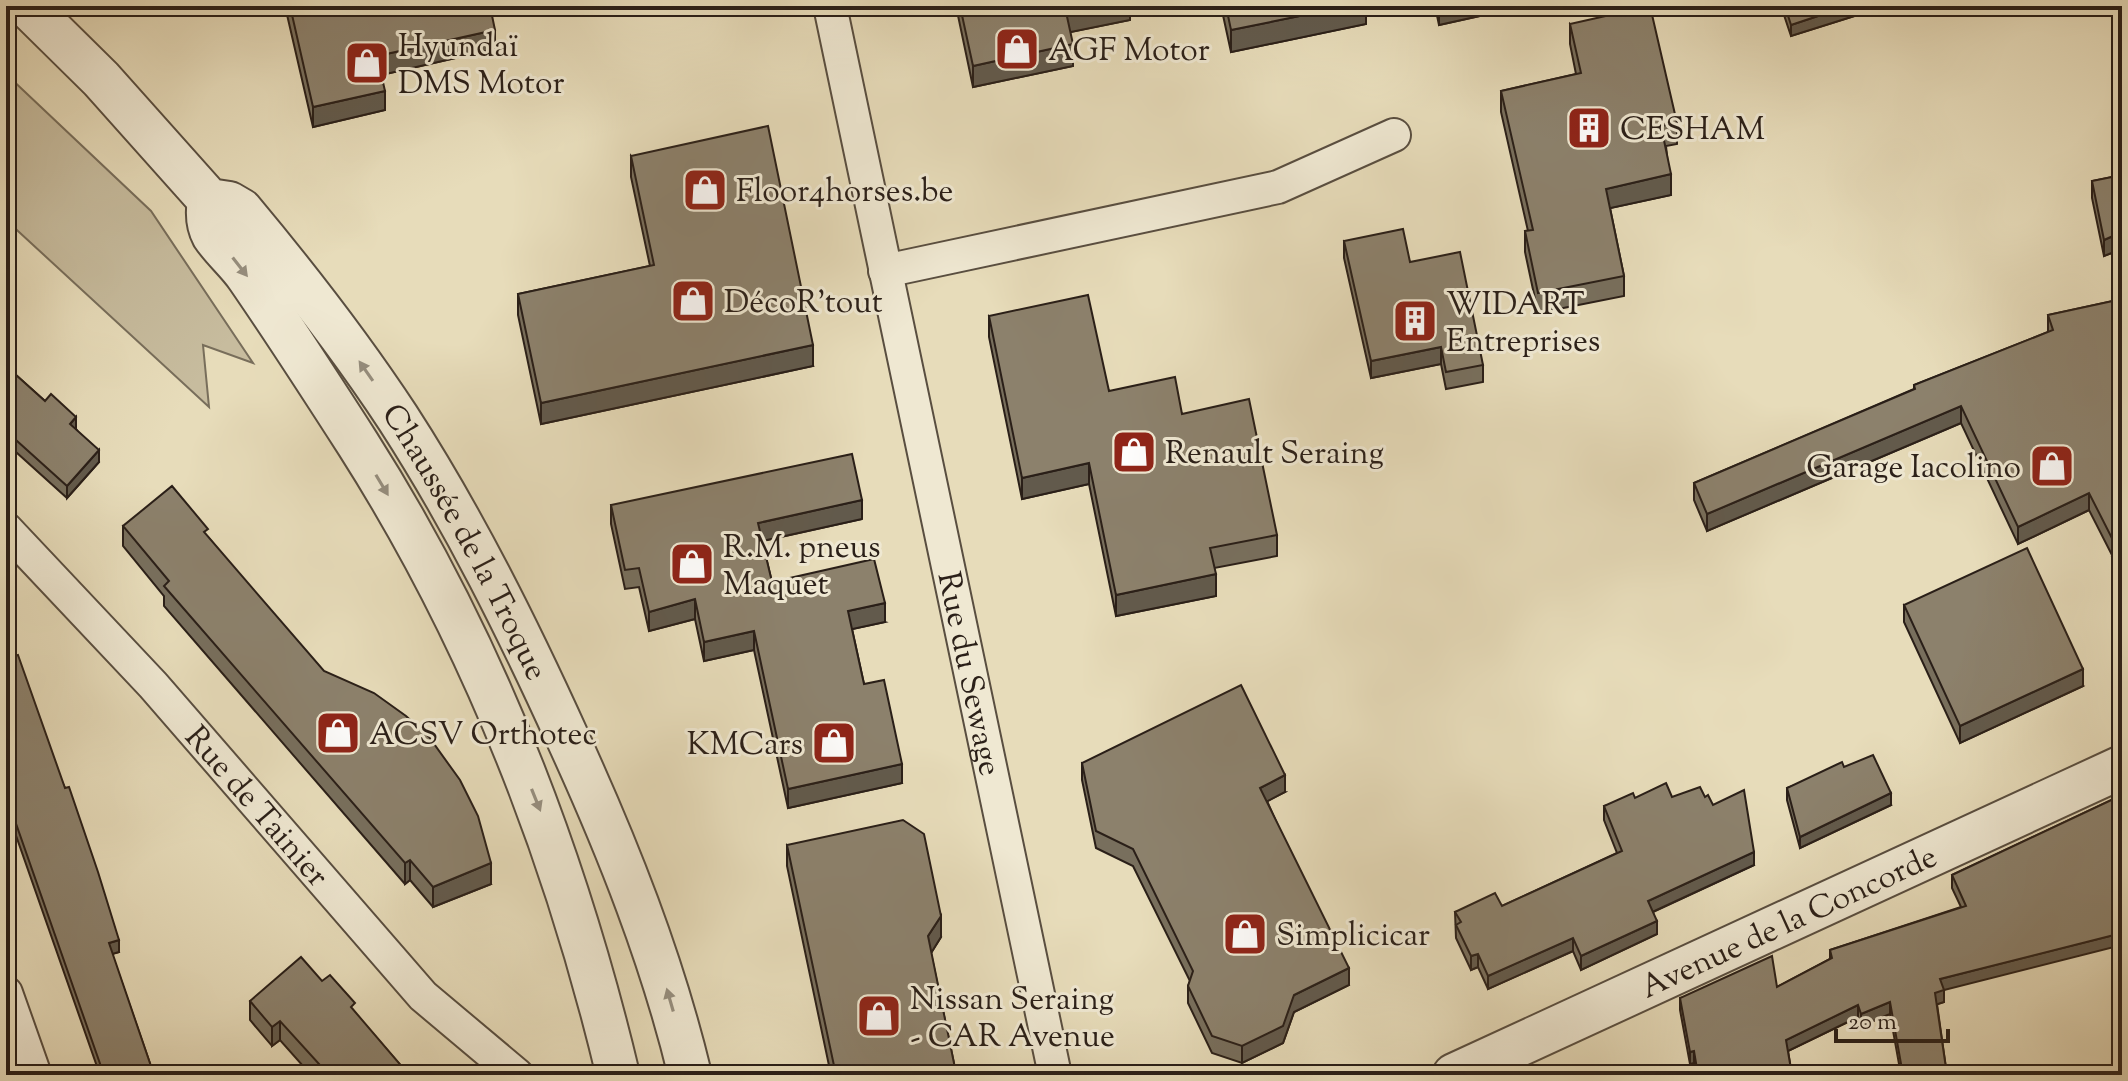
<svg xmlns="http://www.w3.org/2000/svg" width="2128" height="1081" viewBox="0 0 2128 1081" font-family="'Sorts Mill Goudy',serif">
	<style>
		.green { fill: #c7bc9e; stroke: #786e5b; stroke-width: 2 }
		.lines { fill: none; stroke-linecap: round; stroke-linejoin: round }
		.minor-casing { stroke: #594e40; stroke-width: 36 }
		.tertiary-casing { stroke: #594e40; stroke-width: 46 }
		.minor { stroke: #efe8d2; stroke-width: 32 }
		.tertiary { stroke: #efe8d2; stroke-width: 42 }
		.wall { fill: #786f5d; stroke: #2a1f18; stroke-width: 2 }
		.shaded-wall { fill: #625a4c; stroke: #2a1f18; stroke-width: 2 }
		.building { fill: #8c816c; stroke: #2a1f18; stroke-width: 2 }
		.oneway { fill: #968e7e }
		.labels { text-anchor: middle; stroke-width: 6; stroke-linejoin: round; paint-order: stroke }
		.poi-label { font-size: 32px; fill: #2a1f18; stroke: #efe8d2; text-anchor: start }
		.street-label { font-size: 32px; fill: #2a1f18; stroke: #efe8d2 }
	</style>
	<rect width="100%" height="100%" fill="#e7dcba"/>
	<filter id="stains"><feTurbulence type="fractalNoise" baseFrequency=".0025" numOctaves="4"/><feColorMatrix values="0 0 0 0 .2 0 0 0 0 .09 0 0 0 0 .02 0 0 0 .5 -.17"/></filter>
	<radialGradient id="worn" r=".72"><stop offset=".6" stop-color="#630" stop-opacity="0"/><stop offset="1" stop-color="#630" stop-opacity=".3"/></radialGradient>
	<path class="green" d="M6,74L151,211L253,363L203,345L209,407L6,220Z"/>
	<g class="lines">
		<g class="minor-casing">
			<g id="minor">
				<path id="s1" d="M830,6L1055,1075"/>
				<path d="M885,271L1278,187L1394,135"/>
				<path id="s2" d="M6,529L153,685L423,996L517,1075"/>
				<path d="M6,993L35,1075"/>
			</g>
		</g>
		<g class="tertiary-casing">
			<g id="tertiary">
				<path id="s3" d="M27,6L101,79L209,200L229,203L241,210C297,277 350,345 398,418C464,520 518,629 568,739C618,848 662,959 690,1075"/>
				<path d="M209,200C207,212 207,224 213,235C223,250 238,262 248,277C286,332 322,388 358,444C481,637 565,853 618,1075"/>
				<path id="s4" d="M1454,1075L2122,767"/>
			</g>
		</g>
		<use href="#minor" class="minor"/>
		<use href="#tertiary" class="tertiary"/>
	</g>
	<g class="wall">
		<path d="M285,6H490L495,49L381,75L385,110L313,127Z"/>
		<path d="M956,6H1130V20L1070,32L1073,66L973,87Z"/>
		<path d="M1221,6H1366V24L1231,52Z"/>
		<path d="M1435,6H1525L1439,25Z"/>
		<path d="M1781,6H1864V13L1791,36Z"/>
		<path d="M2110,6H2122V16L2114,18Z"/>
		<path d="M1570,24L1677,123V144L1666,146L1671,195L1610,208L1624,276V296L1538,313L1525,252V231H1528L1501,112V91L1576,74L1570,44Z"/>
		<path d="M631,156L813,366L541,424L518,315V294L650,266L631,177Z"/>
		<path d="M2122,175V249L2104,256L2092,198V181Z"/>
		<path d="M1344,241L1410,262L1483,365V382L1446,389L1441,364L1371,378L1344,258Z"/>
		<path d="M2122,299V619L2112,574V557H2113L2089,510L2018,544L1961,423L1707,531L1694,500V483L1914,389V385L2048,332V315Z"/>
		<path d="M989,316L1109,391L1182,414L1277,535V556L1214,568L1216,596L1116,616L1089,484L1022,499L989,337Z"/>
		<path d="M6,366L76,429L99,462L67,498L6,443Z"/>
		<path d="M611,505L862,519L762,541L772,582L885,622L852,629L864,684L902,783L788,808L754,650L704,661L695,619L649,631L639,587L625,589L611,524Z"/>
		<path d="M123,526L208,537L491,884L433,907L410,880L405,884L164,606V596L123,546Z"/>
		<path d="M1904,605L2083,686L1960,743L1904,622Z"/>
		<path d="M6,658L65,788L119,952L112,954L154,1075H100L6,807Z"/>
		<path d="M1082,763L1285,792L1267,801L1349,985L1294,1012L1283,1043L1242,1063L1212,1053L1188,1003V986L1190,981L1133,866L1096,848L1082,780Z"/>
		<path d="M1844,767L1891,805L1800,848L1787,800V788Z"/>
		<path d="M2122,795L1944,990V1002L1937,1004L1947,1075H1901L1890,1014L1861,1026L1858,1017L1788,1051L1792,1075H1696L1694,1063L1690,1064L1680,1010V998L1777,987L1830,959V950L1961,907L1952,888V875Z"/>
		<path d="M1705,797L1713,805L1754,865L1653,912L1657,934L1581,970L1573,951L1488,989L1478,967L1471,970L1456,938L1455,912L1502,906L1617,853L1604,820V806L1635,798Z"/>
		<path d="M787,845L941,937L931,953L956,1073L959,1075H831L787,866Z"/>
		<path d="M322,981L355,1013L409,1075H415H311L280,1040L272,1046L250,1020V1001Z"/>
	</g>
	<g class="shaded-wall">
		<path d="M1093,6H1130V20L1066,33V12Z"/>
		<path d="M1349,6H1366V24L1231,52V30Z"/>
		<path d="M1439,6H1525L1439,25Z"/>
		<path d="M1848,6H1864V13L1791,36V25Z"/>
		<path d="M2114,6H2122V16L2114,18Z"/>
		<path d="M495,30V49L377,76V56Z"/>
		<path d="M1073,44V66L973,87V66Z"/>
		<path d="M385,91V110L313,127V107Z"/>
		<path d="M1671,174V195L1606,209V189Z"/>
		<path d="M2122,232V249L2104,256V240Z"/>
		<path d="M813,345V366L541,424V403Z"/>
		<path d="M1441,347V364L1371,378V361Z"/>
		<path d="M1961,406V423L1707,531V514Z"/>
		<path d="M76,417V429L70,436V424Z"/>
		<path d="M99,450V462L67,498V486Z"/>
		<path d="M1089,463V484L1022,499V478Z"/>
		<path d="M2089,493V510L2018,544V527Z"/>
		<path d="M862,500V519L758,542V523Z"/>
		<path d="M1216,574V596L1116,616V595Z"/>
		<path d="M695,599V619L649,631V612Z"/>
		<path d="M885,603V622L848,630V611Z"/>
		<path d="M754,631V650L704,661V642Z"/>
		<path d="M2083,669V686L1960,743V726Z"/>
		<path d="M902,764V783L788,808V789Z"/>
		<path d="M1285,775V792L1260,805V788Z"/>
		<path d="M1891,793V805L1800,848V837Z"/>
		<path d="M1754,852V865L1648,914V901Z"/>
		<path d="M410,860V880L405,884V863Z"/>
		<path d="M491,863V884L433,907V887Z"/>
		<path d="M941,916V937L928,958V936Z"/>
		<path d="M1657,921V934L1581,970V956Z"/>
		<path d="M2122,933V945L1944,990V1002L1935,1005V993L1940,979Z"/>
		<path d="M1573,938V951L1488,989V976Z"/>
		<path d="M119,940V952L109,955V943Z"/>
		<path d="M1478,954V967L1471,970V956Z"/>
		<path d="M1349,968V985L1294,1012L1283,1043L1242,1063V1046L1294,995Z"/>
		<path d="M1890,1002V1014L1861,1026V1014Z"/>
		<path d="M1858,1005V1017L1786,1052V1040Z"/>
		<path d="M280,1021V1040L272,1046V1027Z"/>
		<path d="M1694,1051V1063L1690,1064V1052Z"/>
	</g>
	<g class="building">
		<path d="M290,6H490L495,30L377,56L385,91L313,107Z"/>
		<path d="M960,6H1093L1066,12L1073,44L973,66Z"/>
		<path d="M1226,6H1349L1231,30Z"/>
		<path d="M1650,6L1677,123L1661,126L1671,174L1606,189L1624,276L1538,293L1525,231L1533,230L1501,91L1581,73L1570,24Z"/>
		<path d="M1785,6H1848L1791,25Z"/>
		<path d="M768,126L813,345L541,403L518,294L654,265L631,156Z"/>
		<path d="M2122,175V232L2104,240L2092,181Z"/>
		<path d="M1403,229L1410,262L1460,252L1483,365L1446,372L1441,347L1371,361L1344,241Z"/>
		<path d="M1088,295L1109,391L1175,377L1182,414L1249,399L1277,535L1210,548L1216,574L1116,595L1089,463L1022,478L989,316Z"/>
		<path d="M2122,299V602L2112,557L2121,556L2089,493L2018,527L1961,406L1707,514L1694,483L1915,389L1914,385L2053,330L2048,315Z"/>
		<path d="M6,366L45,401L51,394L76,417L70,424L99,450L67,486L6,431Z"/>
		<path d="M852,454L862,500L758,523L772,582L874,559L885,603L848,611L864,684L884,680L902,764L788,789L754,631L704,642L695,599L649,612L639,568L625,570L611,505Z"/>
		<path d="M172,486L208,529L204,532L324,671L374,693L406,716L429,737L460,780L478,816L491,863L433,887L410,860L405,863L164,586L169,581L123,526Z"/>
		<path d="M2027,548L2083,669L1960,726L1904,605Z"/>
		<path d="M18,655L65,788L69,787L98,872L119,940L109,943L154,1075H104L6,795V658Z"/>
		<path d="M1241,685L1285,775L1260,788L1349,968L1294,995L1283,1026L1242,1046L1212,1036L1188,986L1193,971L1133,849L1096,831L1082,763Z"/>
		<path d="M1873,755L1891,793L1800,837L1787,788L1842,762L1844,767Z"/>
		<path d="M1666,783L1672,797L1700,787L1705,797L1708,795L1713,805L1744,790L1754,852L1648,901L1657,921L1581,956L1573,938L1488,976L1478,954L1471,956L1456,925L1461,922L1455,912L1495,893L1502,906L1622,851L1604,806L1633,793L1635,798Z"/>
		<path d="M2122,795V933L1940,979L1944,990L1935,993L1947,1075H1903L1890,1002L1861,1014L1858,1005L1786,1040L1792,1075H1698L1694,1051L1690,1052L1680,998L1772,956L1777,987L1832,958L1830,950L1966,906L1952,875Z"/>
		<path d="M903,820L924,834L941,916L928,936L956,1073L959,1075H836L787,845Z"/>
		<path d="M301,957L322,981L330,975L355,1003L351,1007L409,1075L413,1072L415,1075H329L280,1021L272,1027L250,1001Z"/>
	</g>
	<defs><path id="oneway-solid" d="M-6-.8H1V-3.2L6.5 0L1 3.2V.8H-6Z" transform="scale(2)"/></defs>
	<g class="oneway">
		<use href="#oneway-solid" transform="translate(240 267) rotate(52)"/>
		<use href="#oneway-solid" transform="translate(366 371) rotate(-125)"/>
		<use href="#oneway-solid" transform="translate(382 485) rotate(59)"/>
		<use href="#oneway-solid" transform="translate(536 800) rotate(68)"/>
		<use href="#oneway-solid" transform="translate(670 1000) rotate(-106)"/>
	</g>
	<defs>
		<g id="shop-square" transform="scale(2.3)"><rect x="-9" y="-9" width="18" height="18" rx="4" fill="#8f2418" stroke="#efe8d2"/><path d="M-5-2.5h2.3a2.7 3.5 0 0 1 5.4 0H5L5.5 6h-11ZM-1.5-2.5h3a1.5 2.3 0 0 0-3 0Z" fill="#fff"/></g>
		<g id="building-square" transform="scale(2.3)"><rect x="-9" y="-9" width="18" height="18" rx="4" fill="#8f2418" stroke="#efe8d2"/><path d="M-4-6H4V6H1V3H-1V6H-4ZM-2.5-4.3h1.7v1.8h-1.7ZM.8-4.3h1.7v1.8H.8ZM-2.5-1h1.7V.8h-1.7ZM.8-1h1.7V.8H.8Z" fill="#fff"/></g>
	</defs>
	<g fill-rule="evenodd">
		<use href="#shop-square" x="1017" y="49"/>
		<use href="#shop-square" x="367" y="63"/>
		<use href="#building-square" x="1589" y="128"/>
		<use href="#shop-square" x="705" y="190"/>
		<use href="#shop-square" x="693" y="301"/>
		<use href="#building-square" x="1415" y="321"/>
		<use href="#shop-square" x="1134" y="452"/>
		<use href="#shop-square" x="2052" y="466"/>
		<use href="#shop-square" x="692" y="564"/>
		<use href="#shop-square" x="338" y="733"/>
		<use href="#shop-square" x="834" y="743"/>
		<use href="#shop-square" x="1245" y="934"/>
		<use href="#shop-square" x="879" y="1016"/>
	</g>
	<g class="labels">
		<g class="poi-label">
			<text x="398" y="56">Hyundaï<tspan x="398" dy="37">DMS Motor</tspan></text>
			<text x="1048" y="60">AGF Motor</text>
			<text x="1620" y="139">CESHAM</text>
			<text x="736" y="201">Floor4horses.be</text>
			<text x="724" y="312">DécoR'tout</text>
			<text x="1446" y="314">WIDART<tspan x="1446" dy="37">Entreprises</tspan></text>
			<text x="1165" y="463">Renault Seraing</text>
			<text x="2021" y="477" text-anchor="end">Garage Iacolino</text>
			<text x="723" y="557">R.M. pneus<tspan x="723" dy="37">Maquet</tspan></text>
			<text x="369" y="744">ACSV Orthotec</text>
			<text x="803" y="754" text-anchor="end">KMCars</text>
			<text x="1276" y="945">Simplicicar</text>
			<text x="910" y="1009">Nissan Seraing<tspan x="910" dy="37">- CAR Avenue</tspan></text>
		</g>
		<g class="street-label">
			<text dy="11" stroke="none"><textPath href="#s3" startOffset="702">Chaussée de la Troque</textPath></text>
			<text dy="11" stroke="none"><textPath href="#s1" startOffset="682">Rue du Sewage</textPath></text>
			<text dy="11" stroke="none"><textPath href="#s2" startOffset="374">Rue de Tainier</textPath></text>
			<text dy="11" stroke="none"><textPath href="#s4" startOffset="368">Avenue de la Concorde</textPath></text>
		</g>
	</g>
	<rect width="2128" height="1081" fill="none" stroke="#e7dcba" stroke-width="32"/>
	<rect x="8" y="8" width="2112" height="1065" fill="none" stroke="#2a1f18" stroke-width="4"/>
	<rect x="16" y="16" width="2096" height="1049" fill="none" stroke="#2a1f18" stroke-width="2"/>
	<path d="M1836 1029v12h112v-12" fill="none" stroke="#2a1f18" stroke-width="4"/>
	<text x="1848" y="1029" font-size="24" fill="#2a1f18" stroke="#efe8d2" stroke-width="6" paint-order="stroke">20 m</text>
	<rect width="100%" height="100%" filter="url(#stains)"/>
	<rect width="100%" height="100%" fill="url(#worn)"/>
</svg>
